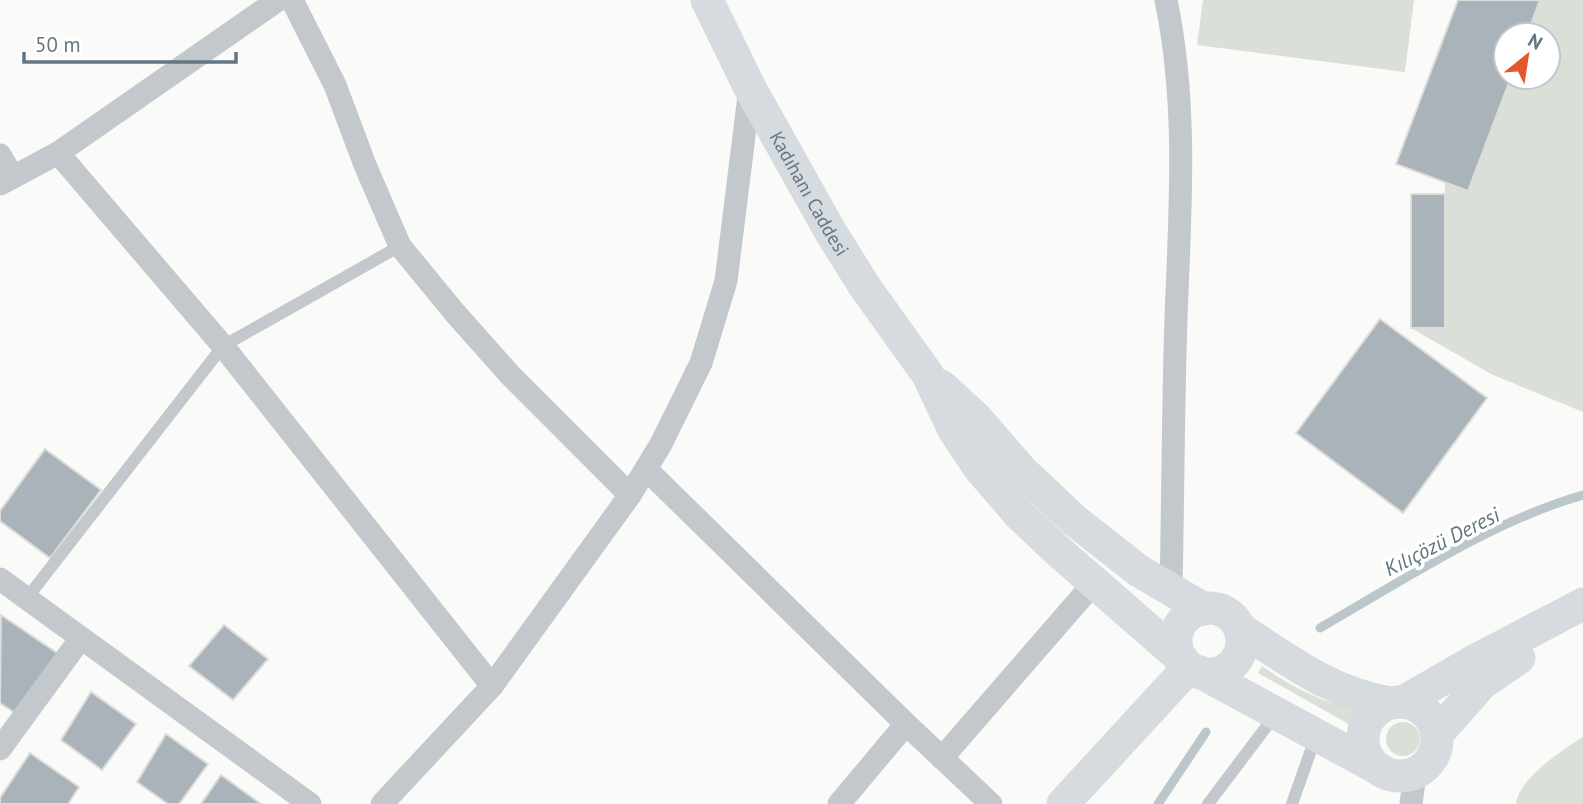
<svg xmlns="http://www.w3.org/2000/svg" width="1583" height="804" viewBox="0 0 1583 804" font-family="'PT Sans',sans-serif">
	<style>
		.green { fill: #dadfd7; fill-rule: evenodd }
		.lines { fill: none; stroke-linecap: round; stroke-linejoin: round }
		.stream { stroke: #bbc7cb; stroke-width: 9 }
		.building { fill: #aab3b9; stroke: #dcdcda; stroke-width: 2 }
		.lane { stroke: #c3c8cc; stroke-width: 12 }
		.street { stroke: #c3c8cc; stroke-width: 23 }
		.secondary { stroke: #d6dbdf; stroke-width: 33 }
		.labels { text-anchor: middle; stroke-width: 7; stroke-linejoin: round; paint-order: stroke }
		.street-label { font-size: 19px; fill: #657683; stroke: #fff }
		.water-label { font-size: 21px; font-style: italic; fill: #60757c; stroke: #fff }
	</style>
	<rect width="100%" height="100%" fill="#fafaf8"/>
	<g class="green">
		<path d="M1203,0H1414L1405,72L1197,45Z"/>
		<path d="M1458,0H1583V412L1491,374L1411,328V194H1445V183L1396,164ZM1506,35H1548V77H1506Z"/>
		<path d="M1262,666C1292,687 1321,702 1357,710L1352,726L1258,673Z"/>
		<circle cx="1403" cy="739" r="17"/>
		<path d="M1583,737V804H1516C1519,778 1562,750 1583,737Z"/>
	</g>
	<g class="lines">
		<g class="stream">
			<path d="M1320,628C1402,581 1492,521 1583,495"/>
			<path d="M1158,804L1206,732"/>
		</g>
	</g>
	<g class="building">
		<path d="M1458,0H1540L1527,35H1506V77H1511L1468,191L1396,164Z"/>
		<rect x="1411" y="194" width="34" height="134"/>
		<path d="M1380,319L1487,398L1403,513L1296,433Z"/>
		<path d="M45,449L101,490L50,558L0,521V511Z"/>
		<path d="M1,615L60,655L18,715L0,703Z"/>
		<path d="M224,625L268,659L233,700L189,666Z"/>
		<path d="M91,692L136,724L102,770L61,740Z"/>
		<path d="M166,734L208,764L179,804H168L137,782Z"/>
		<path d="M30,753L79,787L68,804H0V798Z"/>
		<path d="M221,775L261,804H201Z"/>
	</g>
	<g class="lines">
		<g class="lane">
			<path d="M27,598L223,346L400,246"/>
			<path d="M1208,804L1276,714"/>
			<path d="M1292,804L1316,736"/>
		</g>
		<g class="street">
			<path d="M292,0L335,85L365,165L400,246L455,313L511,376L630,495"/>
			<path d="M1166,0C1188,107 1180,210 1176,318C1173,408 1173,499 1171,589"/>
			<path d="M58,153L223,346L492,686"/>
			<path d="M0,155L13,177"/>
			<path d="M0,184L58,153L278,0"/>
			<path d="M646,469L906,724L991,804"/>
			<path d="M0,579L310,804"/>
			<path d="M0,749L81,638"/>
			<path d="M942,758L1094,583"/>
			<path d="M382,804L492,686L630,495L661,444L701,363L726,281L750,88"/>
			<path d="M839,804L906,724"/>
			<path d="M1411,804L1415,774"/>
		</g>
		<g class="secondary">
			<path id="s1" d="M707,0L750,88L830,231L865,287L928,375L954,430L980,469L1019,514L1057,550L1182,659"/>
			<path d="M941,386L976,418L1022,471L1074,520L1139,571L1204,609"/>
			<circle cx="1209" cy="641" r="33"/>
			<path d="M1240,629C1290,661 1332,694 1391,703"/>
			<path d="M1200,672L1379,769"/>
			<path d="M1403,702L1476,660L1583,604"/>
			<circle cx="1400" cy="739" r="37"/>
			<path d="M1437,734L1482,683L1519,658"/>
			<path d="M1063,804L1189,667"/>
		</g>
	</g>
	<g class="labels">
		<g class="street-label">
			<text dy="7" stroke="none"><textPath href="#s1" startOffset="219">Kadıhanı Caddesi</textPath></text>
		</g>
		<g class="water-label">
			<text transform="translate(1442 542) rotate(-27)" y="7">Kılıçözü Deresi</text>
		</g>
	</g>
	<g transform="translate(1527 56) rotate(30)"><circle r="33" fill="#ffffff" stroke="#c1c8cd" stroke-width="2"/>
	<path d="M0-5L12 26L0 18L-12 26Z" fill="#e4572e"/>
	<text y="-10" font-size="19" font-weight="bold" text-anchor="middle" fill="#657683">N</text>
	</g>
	<path d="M24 52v10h212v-10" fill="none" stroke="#657683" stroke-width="3.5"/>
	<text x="35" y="52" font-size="21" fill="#657683" stroke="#ffffff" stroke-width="5" paint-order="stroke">50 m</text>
</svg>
